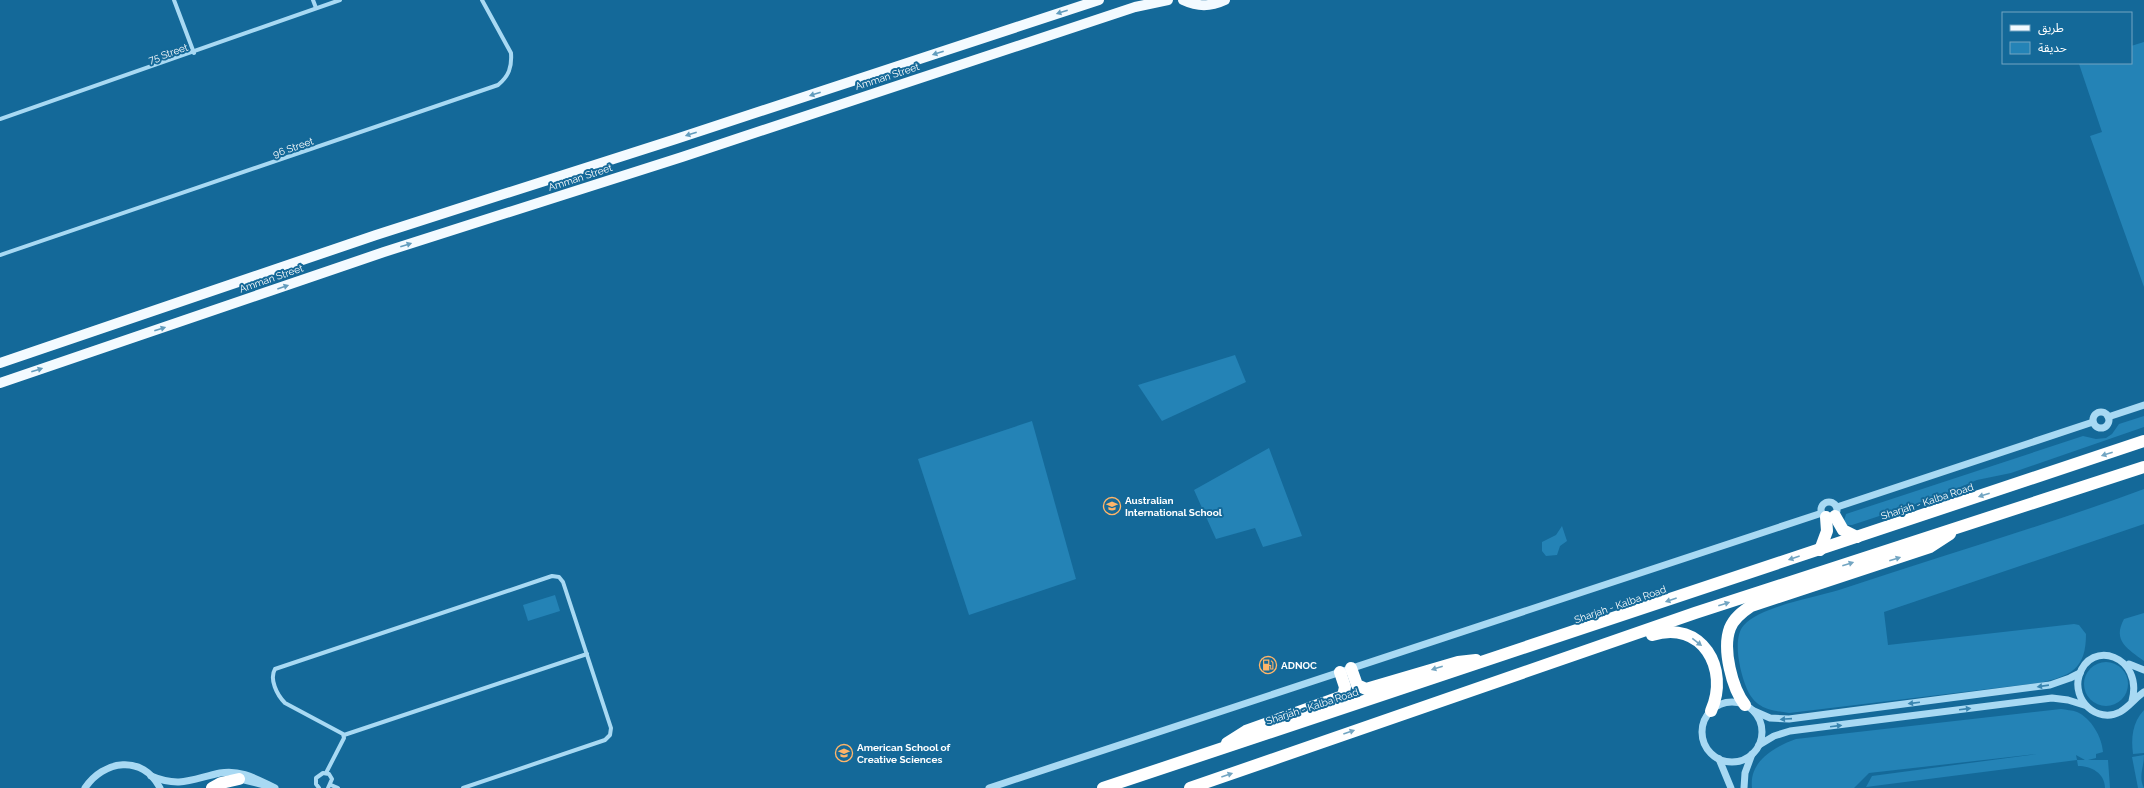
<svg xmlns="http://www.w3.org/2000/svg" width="2144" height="788" viewBox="0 0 2144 788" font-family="Raleway,'Noto Sans Arabic',sans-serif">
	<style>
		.green { fill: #2483b6 }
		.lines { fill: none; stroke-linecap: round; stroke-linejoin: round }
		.minor { stroke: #a8d9f3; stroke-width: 4 }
		.tertiary { stroke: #a8d9f3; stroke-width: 7 }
		.primary { stroke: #f3faff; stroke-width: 10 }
		.motorway { stroke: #fff; stroke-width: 12 }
		.oneway { fill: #629cbd }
		.oneway2 { fill: #72a5c2 }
		.oneway3 { fill: #3985b0 }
		.labels { text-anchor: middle; stroke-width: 4; stroke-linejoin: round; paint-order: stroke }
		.street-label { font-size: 10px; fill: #fff; stroke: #146999 }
		.poi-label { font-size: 10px; font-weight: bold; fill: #fff; stroke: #146999; text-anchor: start }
	</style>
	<rect width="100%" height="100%" fill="#146999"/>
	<g class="green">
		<path d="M2144,42V287L2090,136L2102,132L2079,64L2131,63V46Z"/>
		<path d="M1235,355L1246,382L1162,421L1138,385Z"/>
		<path d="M2144,416V427L2011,473L1977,480L1937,497L1852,525H1847L1844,521L1846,514L2083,436L2096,439L2106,438L2112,434L2119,424Z"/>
		<path d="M1032,421L1076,579L969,615L918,459Z"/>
		<path d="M1269,448L1302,536L1263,547L1255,528L1216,539L1194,490Z"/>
		<path d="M2144,489V524L1884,612L1888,645L2074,624L2079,625L2086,634C2086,669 2071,676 2039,683L1789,713C1766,710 1753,707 1745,684C1740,670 1732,638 1744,625C1762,606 1813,598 1839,590C1941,556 2044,526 2144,489Z"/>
		<path d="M1562,526L1567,541L1560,546L1557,555L1546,556L1542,551V542L1556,535Z"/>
		<path d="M555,595L560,611L528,621L523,605Z"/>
		<path d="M2144,613V661C2128,649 2112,641 2124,619Z"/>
		<circle cx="2106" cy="684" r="22"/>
		<path d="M2061,709C2066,710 2072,710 2077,712C2091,718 2102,737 2103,752L2096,754V758L2088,760H2108L2110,788H2105C2105,773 2091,766 2078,766L2077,760H2085L2076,755L2077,760L1866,787L1872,776L2037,754L1869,773L1854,788H1752C1749,761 1774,747 1796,739Z"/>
		<path d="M2144,710V753L2133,754C2131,738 2132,723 2144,710Z"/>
		<path d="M2144,755C2144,767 2138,777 2144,788H2138L2132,757Z"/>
	</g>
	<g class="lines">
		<g class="minor">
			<path d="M174,0L194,53"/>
			<path d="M313,0L316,8"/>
			<path d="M0,119L340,0"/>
			<path d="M0,255L498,85C509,76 512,67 511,53L482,0"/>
			<path d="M344,735L587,654"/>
			<path d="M326,773L344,738L343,734L285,703C277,695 269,679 275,669L552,576L559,577L563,582L611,728L610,735L605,740L463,788"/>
			<path d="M331,785L338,788"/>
			<path d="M319,788L316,784V778L323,773L329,774L332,779L328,788"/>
		</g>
		<g class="tertiary">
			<circle cx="2101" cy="420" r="8"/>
			<path d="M2108,417L2144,405"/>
			<circle cx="1829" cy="510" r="8"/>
			<path d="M1837,507L2093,422"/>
			<path d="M2129,664L2144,670"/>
			<path d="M2132,701C2144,656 2090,638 2079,676C2072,700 2097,724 2120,712C2129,707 2135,698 2144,692"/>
			<circle cx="1732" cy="732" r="30"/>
			<path d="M1754,711L1770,718L1789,719L2050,685L2070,678L2080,673"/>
			<path d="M1759,745L1774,736L1790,731L2052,698L2068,700L2084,705"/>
			<path d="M1719,759L1731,788"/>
			<path d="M151,776C180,788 192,779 220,773C241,769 258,780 275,788"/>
			<path d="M236,778L268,786"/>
			<path d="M85,788C103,760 143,754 160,788"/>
			<path d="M989,788L1822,513"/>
			<path d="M1744,788L1745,773L1752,754"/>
		</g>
		<g class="primary">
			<path d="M1183,0C1198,7 1210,7 1225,0"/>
			<path d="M0,363L376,235L676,139L1099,0"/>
			<path d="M0,383L384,252L682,157L1135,7L1168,0"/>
		</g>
		<g class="motorway">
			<path d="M1835,516L1843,530L1857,537"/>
			<path d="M1820,550L1827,531L1826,517"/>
			<path d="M1652,635C1702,619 1730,669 1711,711"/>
			<path d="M1351,668L1357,685L1366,689L1458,662L1476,660"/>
			<path d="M1745,705C1732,688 1722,649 1730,628C1734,618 1742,612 1751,606L1930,547L1950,534"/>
			<path d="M1227,743L1246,731L1343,696L1345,687L1340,672"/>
			<path d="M212,788L221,783L239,779"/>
			<path d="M1103,788L2144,441"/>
			<path d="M1190,788L1695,613L2144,467"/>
		</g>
	</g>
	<defs><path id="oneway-solid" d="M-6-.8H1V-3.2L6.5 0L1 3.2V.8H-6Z"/></defs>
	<g class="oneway">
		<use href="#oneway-solid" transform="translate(1062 12) rotate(162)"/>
		<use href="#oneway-solid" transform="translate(938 53) rotate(162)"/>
		<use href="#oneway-solid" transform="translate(815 94) rotate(162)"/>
		<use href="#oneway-solid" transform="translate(691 134) rotate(162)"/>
		<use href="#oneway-solid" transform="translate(406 245) rotate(-18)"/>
		<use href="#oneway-solid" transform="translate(283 287) rotate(-19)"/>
		<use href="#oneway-solid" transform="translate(160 329) rotate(-18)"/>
		<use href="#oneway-solid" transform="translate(37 370) rotate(-18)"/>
	</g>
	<g class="oneway2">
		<use href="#oneway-solid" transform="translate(2107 454) rotate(162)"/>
		<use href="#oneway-solid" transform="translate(1984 495) rotate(162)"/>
		<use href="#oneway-solid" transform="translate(1794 558) rotate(161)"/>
		<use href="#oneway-solid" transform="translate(1895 559) rotate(-18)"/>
		<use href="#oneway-solid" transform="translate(1848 564) rotate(-18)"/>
		<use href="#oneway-solid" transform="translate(1671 600) rotate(161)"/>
		<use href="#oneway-solid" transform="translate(1724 604) rotate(-18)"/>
		<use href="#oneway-solid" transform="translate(1697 642) rotate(38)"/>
		<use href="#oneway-solid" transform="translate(1437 668) rotate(163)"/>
		<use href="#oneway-solid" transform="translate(1349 732) rotate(-19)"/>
		<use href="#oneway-solid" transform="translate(1227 775) rotate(-19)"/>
	</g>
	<g class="oneway3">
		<use href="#oneway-solid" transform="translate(2043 686) rotate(172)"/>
		<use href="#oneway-solid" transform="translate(1914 703) rotate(173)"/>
		<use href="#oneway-solid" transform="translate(1965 709) rotate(-7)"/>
		<use href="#oneway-solid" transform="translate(1786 719) rotate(176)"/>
		<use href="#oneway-solid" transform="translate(1836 726) rotate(-7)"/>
	</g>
	<defs>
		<g id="school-ring" transform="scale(0.9)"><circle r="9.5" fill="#146999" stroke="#ffb569" stroke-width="1.5"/><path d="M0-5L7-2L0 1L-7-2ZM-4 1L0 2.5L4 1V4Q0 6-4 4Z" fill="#ffb569"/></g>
		<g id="fuel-ring" transform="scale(0.9)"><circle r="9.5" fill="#146999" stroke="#ffb569" stroke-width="1.5"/><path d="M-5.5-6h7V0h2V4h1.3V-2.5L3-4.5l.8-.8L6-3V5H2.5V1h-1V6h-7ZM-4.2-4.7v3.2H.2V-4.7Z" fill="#ffb569"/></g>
	</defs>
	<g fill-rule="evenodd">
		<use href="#school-ring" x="1112" y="506"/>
		<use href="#fuel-ring" x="1268" y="665"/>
		<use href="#school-ring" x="844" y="753"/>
	</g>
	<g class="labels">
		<g class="street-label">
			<text transform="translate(168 53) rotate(-19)" y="4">75 Street</text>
			<text transform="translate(887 76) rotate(-18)" y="4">Amman Street</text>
			<text transform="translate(293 147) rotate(-19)" y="4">96 Street</text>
			<text transform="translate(580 177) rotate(-18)" y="4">Amman Street</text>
			<text transform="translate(271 278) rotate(-19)" y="4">Amman Street</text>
			<text transform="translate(1927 501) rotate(-18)" y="4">Sharjah - Kalba Road</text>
			<text transform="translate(1620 604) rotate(-19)" y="4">Sharjah - Kalba Road</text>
			<text transform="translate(1312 706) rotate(-18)" y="4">Sharjah - Kalba Road</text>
		</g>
		<g class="poi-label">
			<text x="1125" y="504">Australian<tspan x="1125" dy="12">International School</tspan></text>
			<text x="1281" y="669">ADNOC</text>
			<text x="857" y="751">American School of<tspan x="857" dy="12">Creative Sciences</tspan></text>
		</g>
	</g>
	<rect x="2002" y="12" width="130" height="52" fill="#146999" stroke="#72a5c2"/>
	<rect x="2010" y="25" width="20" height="6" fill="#f3faff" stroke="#72a5c2"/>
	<text x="2038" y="32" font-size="12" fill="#ffffff">طريق</text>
	<rect x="2010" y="42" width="20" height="12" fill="#2483b6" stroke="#72a5c2"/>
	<text x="2038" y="52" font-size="12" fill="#ffffff">حديقة</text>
</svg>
